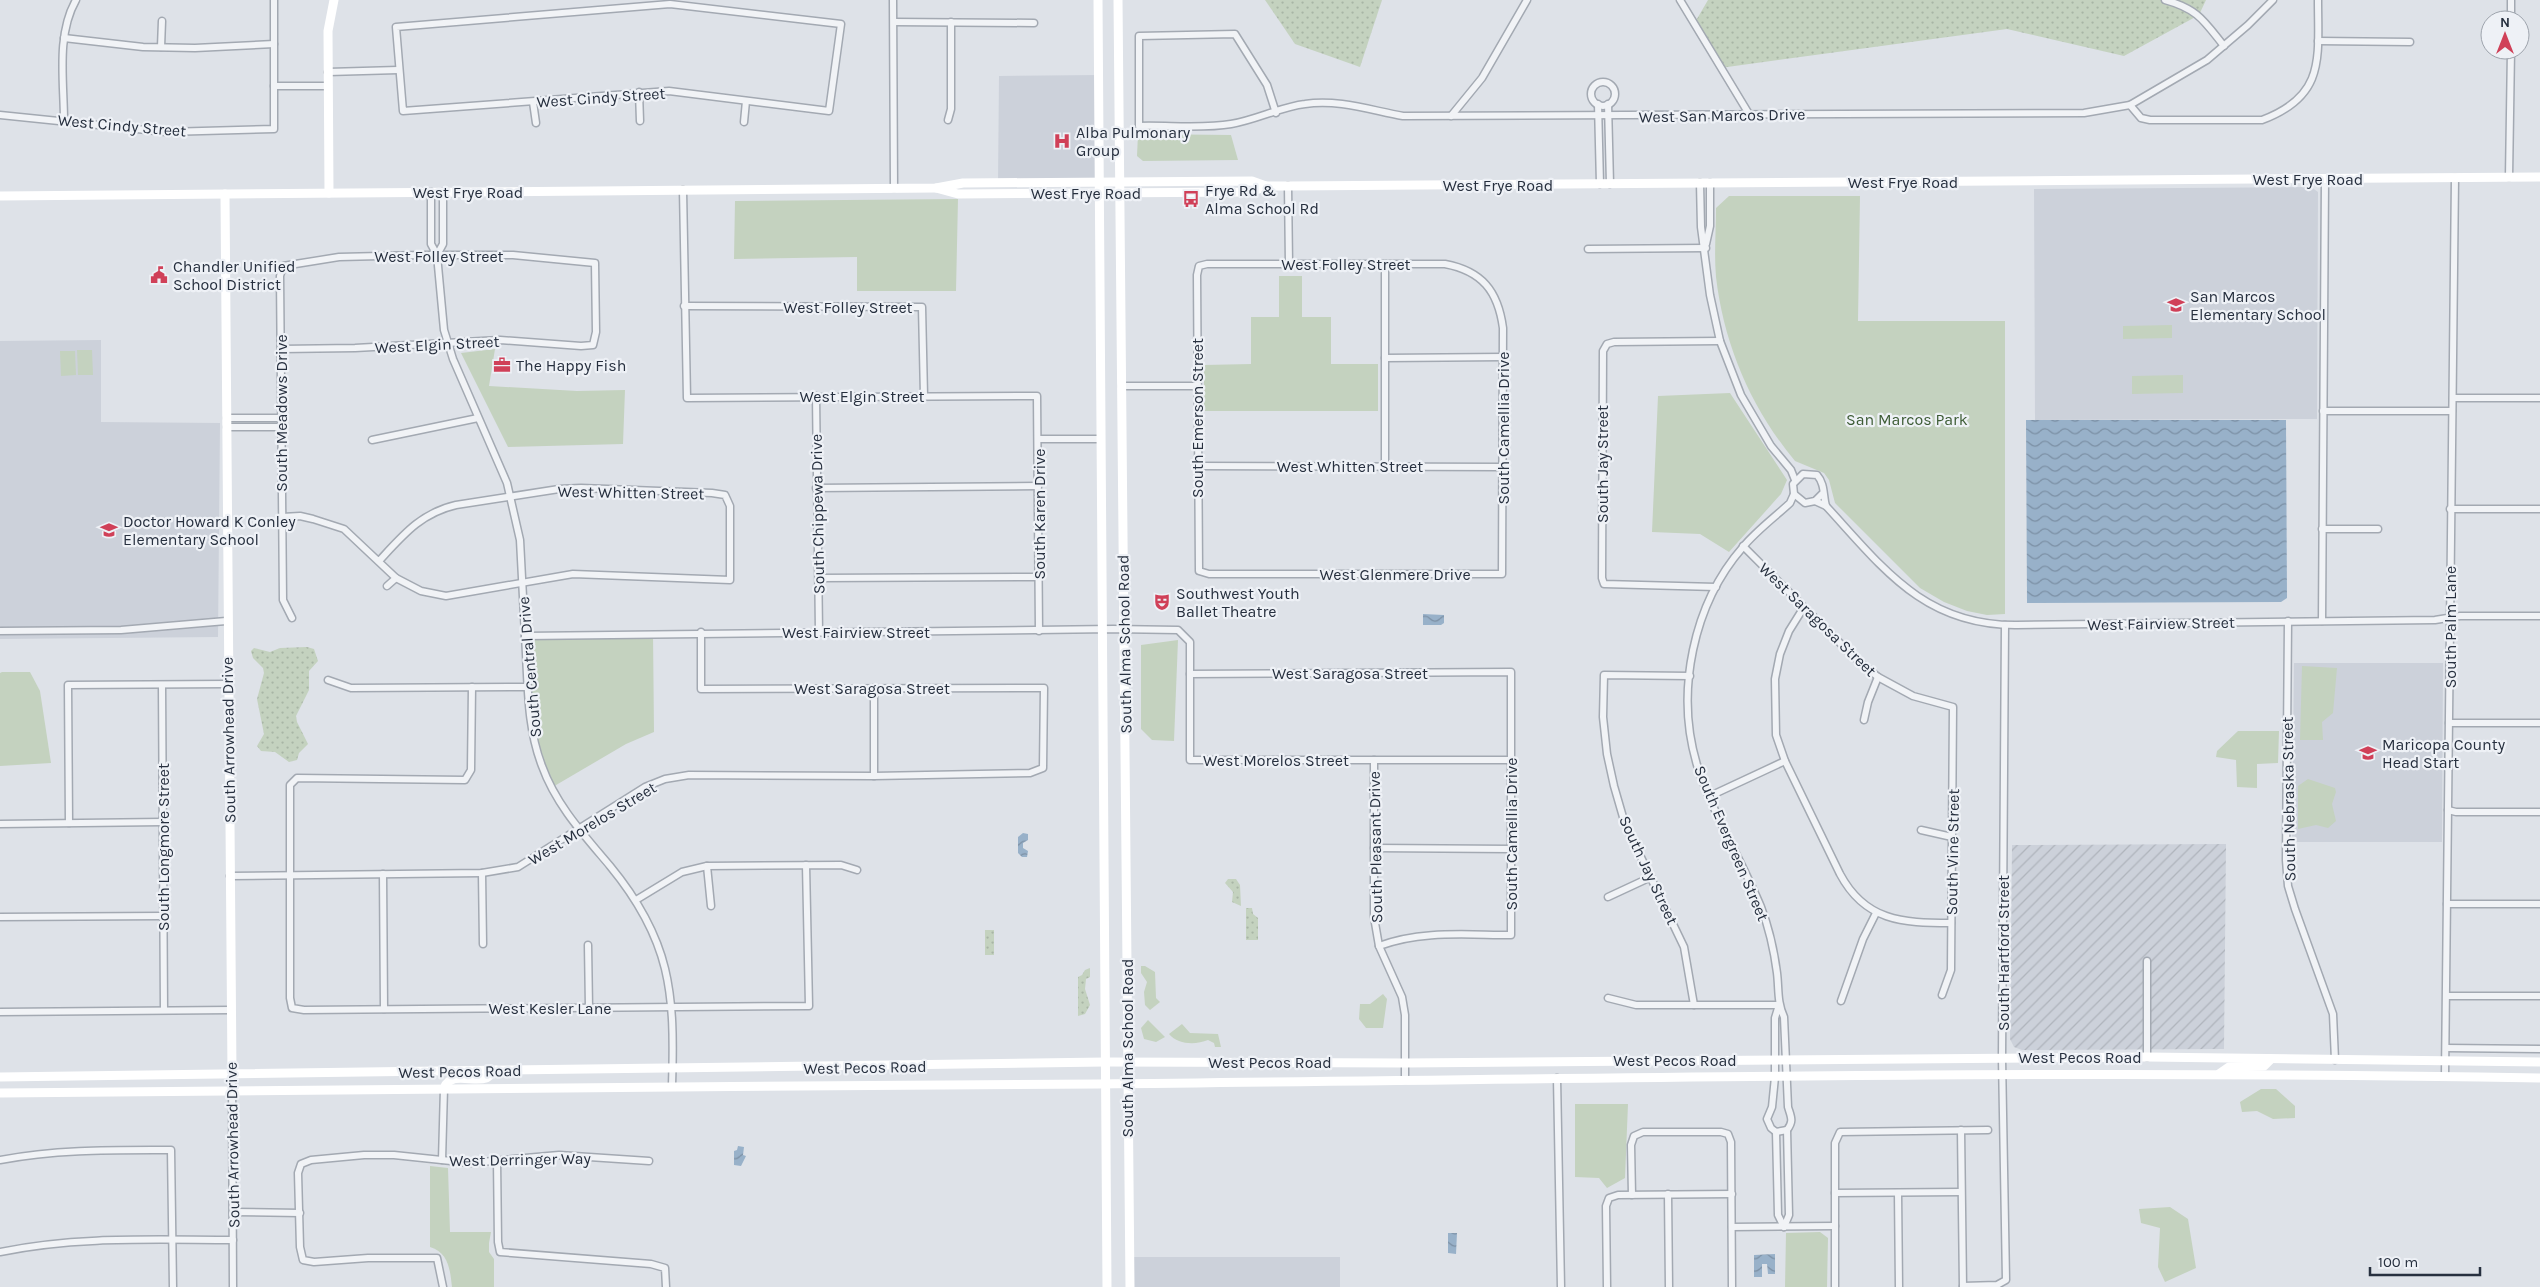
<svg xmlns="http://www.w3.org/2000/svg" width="2540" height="1287" viewBox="0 0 2540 1287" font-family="Karla,sans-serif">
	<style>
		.built { fill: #ccd1da }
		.industrial { fill: url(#industrial-furrows) }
		.grass { fill: url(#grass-dots) }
		.green { fill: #c4d2bf }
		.water { fill: url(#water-waves) }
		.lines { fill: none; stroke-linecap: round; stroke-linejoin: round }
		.street-casing { stroke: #a3a9b2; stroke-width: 9 }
		.street { stroke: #f1f3f6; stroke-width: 6 }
		.secondary { stroke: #fff; stroke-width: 9 }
		.labels { text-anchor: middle; stroke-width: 4.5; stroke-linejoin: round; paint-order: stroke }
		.street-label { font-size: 16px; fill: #27303f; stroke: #eef1f6 }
		.poi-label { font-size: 16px; fill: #27303f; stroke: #eef1f6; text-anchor: start }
		.park-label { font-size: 16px; fill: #3c5b34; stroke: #eef1f6 }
	</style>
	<defs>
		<pattern id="industrial-furrows" width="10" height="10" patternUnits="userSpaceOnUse" patternTransform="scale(1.25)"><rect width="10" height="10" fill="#ccd1da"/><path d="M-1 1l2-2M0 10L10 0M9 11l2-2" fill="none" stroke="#afb4bc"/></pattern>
		<pattern id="grass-dots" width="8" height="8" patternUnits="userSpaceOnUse" patternTransform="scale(1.25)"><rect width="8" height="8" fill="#c4d2bf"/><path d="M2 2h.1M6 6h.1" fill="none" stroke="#a8b5a5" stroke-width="1.8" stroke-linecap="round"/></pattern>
		<pattern id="water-waves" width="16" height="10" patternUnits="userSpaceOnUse" patternTransform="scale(1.25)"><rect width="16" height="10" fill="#98b1c9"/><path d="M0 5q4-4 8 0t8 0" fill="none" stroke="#7c90a5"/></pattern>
	</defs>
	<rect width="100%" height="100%" fill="#dee2e8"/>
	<g class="built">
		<path d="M1099,75L1100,181L998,182L999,76Z"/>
		<path d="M2311,187L2318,192L2317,419L2035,420L2034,189Z"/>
		<path d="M101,340V422L220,423L218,637L0,639V341Z"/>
		<path d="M2294,663H2443L2442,842H2292Z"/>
		<rect x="1130" y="1257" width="210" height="30"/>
	</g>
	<path class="industrial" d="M2226,844L2224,1049L2022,1050L2014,1047L2010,1039L2012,845Z"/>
	<g class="grass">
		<path d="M1265,0H1382L1360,67L1295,44Z"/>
		<path d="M1708,0H2206L2199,15L2124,56L2007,29L1720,68L1694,24Z"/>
		<path d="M307,647L314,649L318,661L309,671V690L296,716L297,722L308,744L299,753L297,760L289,762L275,752L261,751L257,746L264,734L257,699L264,673L263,668L253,658L251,651L254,648L270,652L280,648Z"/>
		<path d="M1228,879H1236L1240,885L1241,906L1232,902L1233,892L1225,883Z"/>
		<path d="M1246,908H1252L1253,914L1258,918V940H1246Z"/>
		<rect x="985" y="930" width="9" height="25"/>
		<path d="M1090,968V977L1086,979L1085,989L1090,1005L1085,1014L1078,1016V977L1082,975L1085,970Z"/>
	</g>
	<g class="green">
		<path d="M1138,134L1231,135L1238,160L1143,161L1137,156Z"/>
		<path d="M1729,196H1860L1858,321H2005V614L1987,615L1967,611L1944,602L1920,588L1835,503L1829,480L1824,473L1795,461C1751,408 1724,345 1716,277C1714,254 1716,231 1716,208Z"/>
		<path d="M958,199L956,291H857V257L734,259L735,201Z"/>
		<path d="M1279,276H1302V317H1331V364H1378V411H1204V365L1251,364V317H1279Z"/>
		<path d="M2172,325V338L2123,339V326Z"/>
		<path d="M495,349L489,386L577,391L625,390L623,444L508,447L461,353Z"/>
		<path d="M77,350H92L93,375H78Z"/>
		<path d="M60,351H75L76,375L61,376Z"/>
		<path d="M2183,375V393L2132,394V376Z"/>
		<path d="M1730,393L1787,480L1781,494L1729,552L1700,534L1652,532L1658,396Z"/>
		<path d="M653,633L654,732L626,744L551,788L531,732L525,636Z"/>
		<path d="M1178,640L1174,741L1152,740L1141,729V645Z"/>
		<path d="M2302,666L2337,668L2333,713L2322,722L2323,740H2300Z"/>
		<path d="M2,672H30L40,691L51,763L0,766V673Z"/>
		<path d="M2238,731H2279L2278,763L2257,764V788L2237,787L2236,760L2216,757L2217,751Z"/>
		<path d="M2308,779L2335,788L2336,792L2332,804L2336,821L2328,828L2316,825L2298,829V786Z"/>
		<path d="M1141,966H1145L1155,972L1156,998L1160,1002L1150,1010L1145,1005L1144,992L1147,982L1141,973Z"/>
		<path d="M1383,994L1387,999L1383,1028H1366L1359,1019L1360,1004H1370Z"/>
		<path d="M1148,1020L1165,1037L1156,1042L1144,1039L1141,1028Z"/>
		<path d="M1182,1024L1190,1033L1218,1034L1221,1047H1215L1214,1043L1208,1040C1196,1045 1178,1045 1169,1034Z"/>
		<path d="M2261,1089H2276L2295,1106V1118L2273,1119L2257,1111L2242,1112L2240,1102Z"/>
		<path d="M1575,1104H1628L1625,1178L1607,1188L1599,1178L1575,1177Z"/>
		<path d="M430,1166L448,1168L450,1232H491L489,1243V1252L494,1259V1287H452C450,1270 449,1253 430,1247Z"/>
		<path d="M2170,1207L2188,1219L2196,1268L2165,1282L2158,1267L2160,1228L2141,1223L2139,1209Z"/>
		<path d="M1820,1232L1828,1238L1827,1287H1785L1786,1233Z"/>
	</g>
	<g class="water">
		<path d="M2026,420H2286L2287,598L2281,602L2027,603Z"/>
		<path d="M1423,614L1444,615V623L1441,625H1423Z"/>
		<path d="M1023,833L1028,834V840L1023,843V848L1028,851L1027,857H1022L1018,853V837Z"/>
		<path d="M738,1146L744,1147L743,1155L746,1156L741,1166L734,1165V1151L737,1150Z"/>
		<path d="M1448,1233H1457L1456,1254L1448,1253Z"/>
		<path d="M1775,1254V1274H1768L1767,1264H1762V1277H1754V1255Z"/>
	</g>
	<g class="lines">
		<g class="street-casing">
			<g id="street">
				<path d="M893,0L894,188"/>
				<path d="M1680,0L1749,114"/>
				<path d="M2165,0C2198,9 2204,21 2224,46"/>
				<path d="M670,4L841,24L829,111L669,91L403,111L396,27Z"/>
				<path d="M2511,20V0"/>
				<path d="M894,22L1034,23"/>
				<path d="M64,38L143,47L195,48L274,44"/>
				<path d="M2318,41L2410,42"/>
				<path d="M161,47L162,21"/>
				<path d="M328,72L398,70"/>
				<circle cx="1603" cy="94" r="12"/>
				<path d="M274,86H327"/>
				<path d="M639,92L640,121"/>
				<path d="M533,102L536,123"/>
				<path d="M1598,104L1600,184"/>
				<path d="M1608,104L1610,184"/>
				<path d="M2130,105L2141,118L2150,120H2262C2326,96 2318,58 2318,0"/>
				<path d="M1276,113L1267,85L1235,34L1139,36V126C1168,125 1203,129 1231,124C1256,120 1280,107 1305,104C1338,99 1370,110 1403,116L2084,113L2130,105L2207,60L2248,25L2273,0"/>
				<path d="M0,115L166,132L274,129V0"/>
				<path d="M1451,116L1482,78L1527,0"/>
				<path d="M948,120L951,109V22"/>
				<path d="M64,121C64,82 56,35 76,0"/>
				<path d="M744,122L746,101"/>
				<path d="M2509,177L2511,50"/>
				<path d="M1700,183L1701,227L1710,295L1720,341L1741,395L1771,446L1791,470L1795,480"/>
				<path d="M1288,186L1289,264"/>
				<path d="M683,190L687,398L1037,396L1039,631"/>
				<path d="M431,192V244L437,255L444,330L453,359L507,483L520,540C522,578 524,616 526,654C528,692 528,730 542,766C556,805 584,835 610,866C671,940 675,993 672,1085"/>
				<path d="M1706,244L1710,226V183"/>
				<path d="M1588,249L1706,248"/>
				<path d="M437,255L443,244V192"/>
				<path d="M1207,264H1445C1482,271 1498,291 1503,328L1502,574H1209L1199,571L1197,275L1199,266Z"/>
				<path d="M1385,264V465"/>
				<path d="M684,306L922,307L924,396"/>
				<path d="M281,349L355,348L500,340L581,346L593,345L596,332L595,263L513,255H422L339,257L283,266L280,276L283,600L292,618"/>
				<path d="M1385,358L1504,357"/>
				<path d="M1122,386H1198"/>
				<path d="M816,396L819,632"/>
				<path d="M2453,398H2540"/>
				<path d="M2323,411H2452"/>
				<path d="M227,418H281"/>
				<path d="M227,427H281"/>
				<path d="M1039,439H1100"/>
				<path d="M372,440L478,418"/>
				<path d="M1197,466L1503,467"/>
				<path d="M816,488L1038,486"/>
				<path d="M1822,494L1815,501L1805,503L1794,494L1793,484L1803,474L1817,475C1825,484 1823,495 1826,506"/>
				<path d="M1815,501L1826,506C1883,568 1924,626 2017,625L2435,620L2460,616H2540"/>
				<path d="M2450,509H2540"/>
				<path d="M282,517L300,516L313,519L344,529L396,578L421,591L446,596L573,574L730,580V506L725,495L712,493L581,488L559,489L456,505C421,513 403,535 379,561"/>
				<path d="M2322,529H2378"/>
				<path d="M1743,546L1855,658L1878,677L1913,696L1953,707L1951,970L1942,995"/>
				<path d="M819,578L1040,577"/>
				<path d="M387,586L396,578"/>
				<path d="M1716,587L1604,584L1602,578L1603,351L1607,344L1614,342L1720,341"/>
				<path d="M1804,607L1789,631L1780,654L1775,679L1776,735L1785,761L1840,874C1865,921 1902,923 1951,923"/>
				<path d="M2288,621L2286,860L2288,886L2295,909L2333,1014L2335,1060"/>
				<path d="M2322,621L2325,179"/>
				<path d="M0,631L121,630L226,621"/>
				<path d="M525,636L1113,629L1178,630L1190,642V760H1511"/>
				<path d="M1190,674L1511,672V935C1467,935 1421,930 1379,946"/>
				<path d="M1690,676L1604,675L1603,717L1607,754L1614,786L1625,824L1684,947L1694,1005"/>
				<path d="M328,680L351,688L528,687"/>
				<path d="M162,685L164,1010"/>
				<path d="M472,687L471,770L465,780L297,778L290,785V998L292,1008L304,1010L809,1006L806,865"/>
				<path d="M874,688V776"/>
				<path d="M1864,720L1868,702L1878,677"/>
				<path d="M2449,723H2540"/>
				<path d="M1374,760V917L1379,946L1402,997L1405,1015V1080"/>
				<path d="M1710,796L1785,761"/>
				<path d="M2448,810L2456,812H2540"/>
				<path d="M69,823L68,685L228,684"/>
				<path d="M0,824L163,822"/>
				<path d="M1921,830L1952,837"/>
				<path d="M1374,848L1511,849"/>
				<path d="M707,866L711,906"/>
				<path d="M482,873L483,944"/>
				<path d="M383,874L384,1009"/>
				<path d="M230,876L482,873L518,867L645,787L665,779L689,775L874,776L1030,773L1043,768L1044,688L701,689V632"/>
				<path d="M1608,897L1651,877"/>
				<path d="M636,900L682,872L707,866L841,865L857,870"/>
				<path d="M2447,904H2540"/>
				<path d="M0,917L163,916"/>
				<path d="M588,945L589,1008"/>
				<path d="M2147,961V1057"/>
				<path d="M2447,996H2540"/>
				<path d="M1608,998L1636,1005H1779"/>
				<path d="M1841,1001L1863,939L1876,913"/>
				<path d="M1779,1005L1775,1018V1077L1772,1107L1767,1119L1771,1128L1776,1132L1787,1130C1794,1121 1791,1117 1788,1107L1784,1017C1777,1002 1779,989 1777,973C1774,950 1769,928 1761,907C1741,859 1713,814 1697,765C1675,692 1693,604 1743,547C1756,531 1775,517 1790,503L1794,494"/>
				<path d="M0,1012L231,1010"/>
				<path d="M2446,1048L2540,1049"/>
				<path d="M232,1074L233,1287"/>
				<path d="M2445,1076L2455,178"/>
				<path d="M1557,1078L1561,1287"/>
				<path d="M1961,1130L1963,1287"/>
				<path d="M1776,1132L1778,1215L1784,1227"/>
				<path d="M0,1160C57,1149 114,1150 171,1150L173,1287"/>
				<path d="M442,1160L444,1088"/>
				<path d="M497,1160L498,1242L500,1252L651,1264L665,1268L666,1287"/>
				<path d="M1835,1193L1961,1192"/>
				<path d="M1898,1193L1899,1287"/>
				<path d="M1668,1194L1669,1287"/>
				<path d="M1632,1195L1631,1145L1634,1136L1643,1132H1721L1728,1134L1731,1142L1732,1287"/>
				<path d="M233,1212L300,1213"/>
				<path d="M1732,1227L1835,1226"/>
				<path d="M1784,1227L1789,1215L1787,1130"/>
				<path d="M0,1252C77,1236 155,1240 233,1240"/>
				<path d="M1963,1286L1997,1285L2006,1280L2002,1058L2005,625"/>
				<path d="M443,1287L437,1258H368L314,1262L303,1260L300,1247L298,1173L301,1164L311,1160L364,1155H394L470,1163L559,1155L649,1161"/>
				<path d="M1607,1287L1606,1206L1609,1198L1618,1195L1732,1194"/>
				<path d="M1835,1287V1143L1840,1132L1988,1130"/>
			</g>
		</g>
		<use href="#street" class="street"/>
		<g class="secondary">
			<path d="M1098,0L1107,1287"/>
			<path d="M1118,0L1130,1287"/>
			<path d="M936,188L958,194L1251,192L1266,186H1288L2540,177"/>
			<path d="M329,193L328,31L334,0"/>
			<path d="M225,194C227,487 227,780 232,1074"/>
			<path d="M0,196L936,188L963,183L1252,181L1266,186"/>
			<path d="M2219,1074L2229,1067L2264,1066L2271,1059"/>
			<path d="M0,1077L1105,1062L1405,1063L2147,1057L2540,1062"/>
			<path d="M444,1088C452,1070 473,1083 486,1078C489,1077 493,1072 496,1070"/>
			<path d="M0,1093C366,1088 732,1087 1098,1084C1578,1079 2059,1069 2540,1078"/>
		</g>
	</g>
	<defs>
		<g id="hospital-bare" transform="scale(1.35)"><path d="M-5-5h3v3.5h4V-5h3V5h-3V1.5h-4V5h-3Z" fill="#d04058" stroke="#eef1f6" stroke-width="2.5" paint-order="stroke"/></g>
		<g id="bus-bare" transform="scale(1.35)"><path d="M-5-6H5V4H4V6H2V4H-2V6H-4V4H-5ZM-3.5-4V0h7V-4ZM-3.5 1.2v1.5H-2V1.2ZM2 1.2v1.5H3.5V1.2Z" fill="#d04058" stroke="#eef1f6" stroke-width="2.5" paint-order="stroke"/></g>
		<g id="civic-bare" transform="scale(1.35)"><path d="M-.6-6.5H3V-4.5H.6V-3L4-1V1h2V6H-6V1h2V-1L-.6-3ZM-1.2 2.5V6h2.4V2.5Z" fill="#d04058" stroke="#eef1f6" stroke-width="2.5" paint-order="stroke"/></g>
		<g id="school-bare" transform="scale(1.35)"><path d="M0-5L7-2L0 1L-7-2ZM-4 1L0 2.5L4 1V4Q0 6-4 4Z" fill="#d04058" stroke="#eef1f6" stroke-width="2.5" paint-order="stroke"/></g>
		<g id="office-bare" transform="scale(1.35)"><path d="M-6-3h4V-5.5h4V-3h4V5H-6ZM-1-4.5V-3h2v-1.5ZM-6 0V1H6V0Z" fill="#d04058" stroke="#eef1f6" stroke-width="2.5" paint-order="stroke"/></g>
		<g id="theatre-bare" transform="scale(1.35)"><path d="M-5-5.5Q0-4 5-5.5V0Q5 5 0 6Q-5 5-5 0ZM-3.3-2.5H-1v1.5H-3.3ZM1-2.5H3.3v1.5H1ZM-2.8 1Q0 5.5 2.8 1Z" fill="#d04058" stroke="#eef1f6" stroke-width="2.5" paint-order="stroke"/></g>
	</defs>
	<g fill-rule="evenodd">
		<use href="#hospital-bare" x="1062" y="141"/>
		<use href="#bus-bare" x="1191" y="199"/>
		<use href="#civic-bare" x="159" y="275"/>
		<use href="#school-bare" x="2176" y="305"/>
		<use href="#office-bare" x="502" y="365"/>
		<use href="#school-bare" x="109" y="530"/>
		<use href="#theatre-bare" x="1162" y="602"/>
		<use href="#school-bare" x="2368" y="753"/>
	</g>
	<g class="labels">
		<g class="street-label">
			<text transform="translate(601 97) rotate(-4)" y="6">West Cindy Street</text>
			<text transform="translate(1722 115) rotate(-1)" y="6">West San Marcos Drive</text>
			<text transform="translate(122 125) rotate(5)" y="6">West Cindy Street</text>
			<text x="2308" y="185">West Frye Road</text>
			<text x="1903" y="188">West Frye Road</text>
			<text x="1498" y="191">West Frye Road</text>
			<text x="468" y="198">West Frye Road</text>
			<text x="1086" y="199">West Frye Road</text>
			<text x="439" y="262">West Folley Street</text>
			<text x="1346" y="270">West Folley Street</text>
			<text x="848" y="313">West Folley Street</text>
			<text transform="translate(437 344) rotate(-3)" y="6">West Elgin Street</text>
			<text x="862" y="402">West Elgin Street</text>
			<text transform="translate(281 413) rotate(-90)" y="6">South Meadows Drive</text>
			<text transform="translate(1197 418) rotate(-90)" y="6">South Emerson Street</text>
			<text transform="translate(1503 428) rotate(-90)" y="6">South Camellia Drive</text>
			<text transform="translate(1602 464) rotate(-90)" y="6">South Jay Street</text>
			<text x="1350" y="472">West Whitten Street</text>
			<text transform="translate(631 492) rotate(1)" y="6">West Whitten Street</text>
			<text transform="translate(817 514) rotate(-91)" y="6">South Chippewa Drive</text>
			<text transform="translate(1039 514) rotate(-90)" y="6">South Karen Drive</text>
			<text x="1395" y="580">West Glenmere Drive</text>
			<text transform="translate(1818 619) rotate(44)" y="6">West Saragosa Street</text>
			<text transform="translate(2161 623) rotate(-1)" y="6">West Fairview Street</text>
			<text transform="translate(2450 627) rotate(-90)" y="6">South Palm Lane</text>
			<text x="856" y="638">West Fairview Street</text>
			<text transform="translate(1124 644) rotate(-91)" y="6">South Alma School Road</text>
			<text transform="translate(529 667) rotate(-95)" y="6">South Central Drive</text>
			<text x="1350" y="679">West Saragosa Street</text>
			<text x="872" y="694">West Saragosa Street</text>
			<text transform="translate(228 740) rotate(-91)" y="6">South Arrowhead Drive</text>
			<text x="1276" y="766">West Morelos Street</text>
			<text transform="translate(2288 799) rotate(-91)" y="6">South Nebraska Street</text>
			<text transform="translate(592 823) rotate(-31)" y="6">West Morelos Street</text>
			<text transform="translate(1511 834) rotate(-90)" y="6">South Camellia Drive</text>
			<text transform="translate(1732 843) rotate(67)" y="6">South Evergreen Street</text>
			<text transform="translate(163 847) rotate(-90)" y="6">South Longmore Street</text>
			<text transform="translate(1375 847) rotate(-91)" y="6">South Pleasant Drive</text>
			<text transform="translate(1952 852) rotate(-89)" y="6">South Vine Street</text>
			<text transform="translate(1649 870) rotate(65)" y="6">South Jay Street</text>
			<text transform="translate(2003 953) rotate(-90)" y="6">South Hartford Street</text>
			<text x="550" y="1014">West Kesler Lane</text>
			<text transform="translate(1127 1048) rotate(-90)" y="6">South Alma School Road</text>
			<text x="2080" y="1063">West Pecos Road</text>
			<text x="1675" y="1066">West Pecos Road</text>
			<text x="1270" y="1068">West Pecos Road</text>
			<text transform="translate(865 1067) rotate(-1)" y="6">West Pecos Road</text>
			<text transform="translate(460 1071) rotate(-1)" y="6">West Pecos Road</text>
			<text transform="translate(232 1145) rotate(-91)" y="6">South Arrowhead Drive</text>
			<text transform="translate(520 1159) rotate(-1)" y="6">West Derringer Way</text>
		</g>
		<g class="poi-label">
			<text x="1076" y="138">Alba Pulmonary<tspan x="1076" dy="18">Group</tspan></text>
			<text x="1205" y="196">Frye Rd &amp;<tspan x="1205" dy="18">Alma School Rd</tspan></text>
			<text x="173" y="272">Chandler Unified<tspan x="173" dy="18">School District</tspan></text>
			<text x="2190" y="302">San Marcos<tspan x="2190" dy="18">Elementary School</tspan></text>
			<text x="516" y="371">The Happy Fish</text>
			<text x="123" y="527">Doctor Howard K Conley<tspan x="123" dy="18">Elementary School</tspan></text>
			<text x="1176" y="599">Southwest Youth<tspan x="1176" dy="18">Ballet Theatre</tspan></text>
			<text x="2382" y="750">Maricopa County<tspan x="2382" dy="18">Head Start</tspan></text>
		</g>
		<g class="park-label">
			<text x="1907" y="425">San Marcos Park</text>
		</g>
	</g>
	<g transform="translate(2505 35)"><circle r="24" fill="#eef1f6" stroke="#9ea4ad"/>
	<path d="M0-4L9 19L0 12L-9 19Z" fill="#d04058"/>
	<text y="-8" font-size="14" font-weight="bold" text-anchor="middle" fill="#27303f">N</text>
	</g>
	<path d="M2370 1267v8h110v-8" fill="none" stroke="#27303f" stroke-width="2.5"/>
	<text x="2378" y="1267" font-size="15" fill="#27303f" stroke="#eef1f6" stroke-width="4" paint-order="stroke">100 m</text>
</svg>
